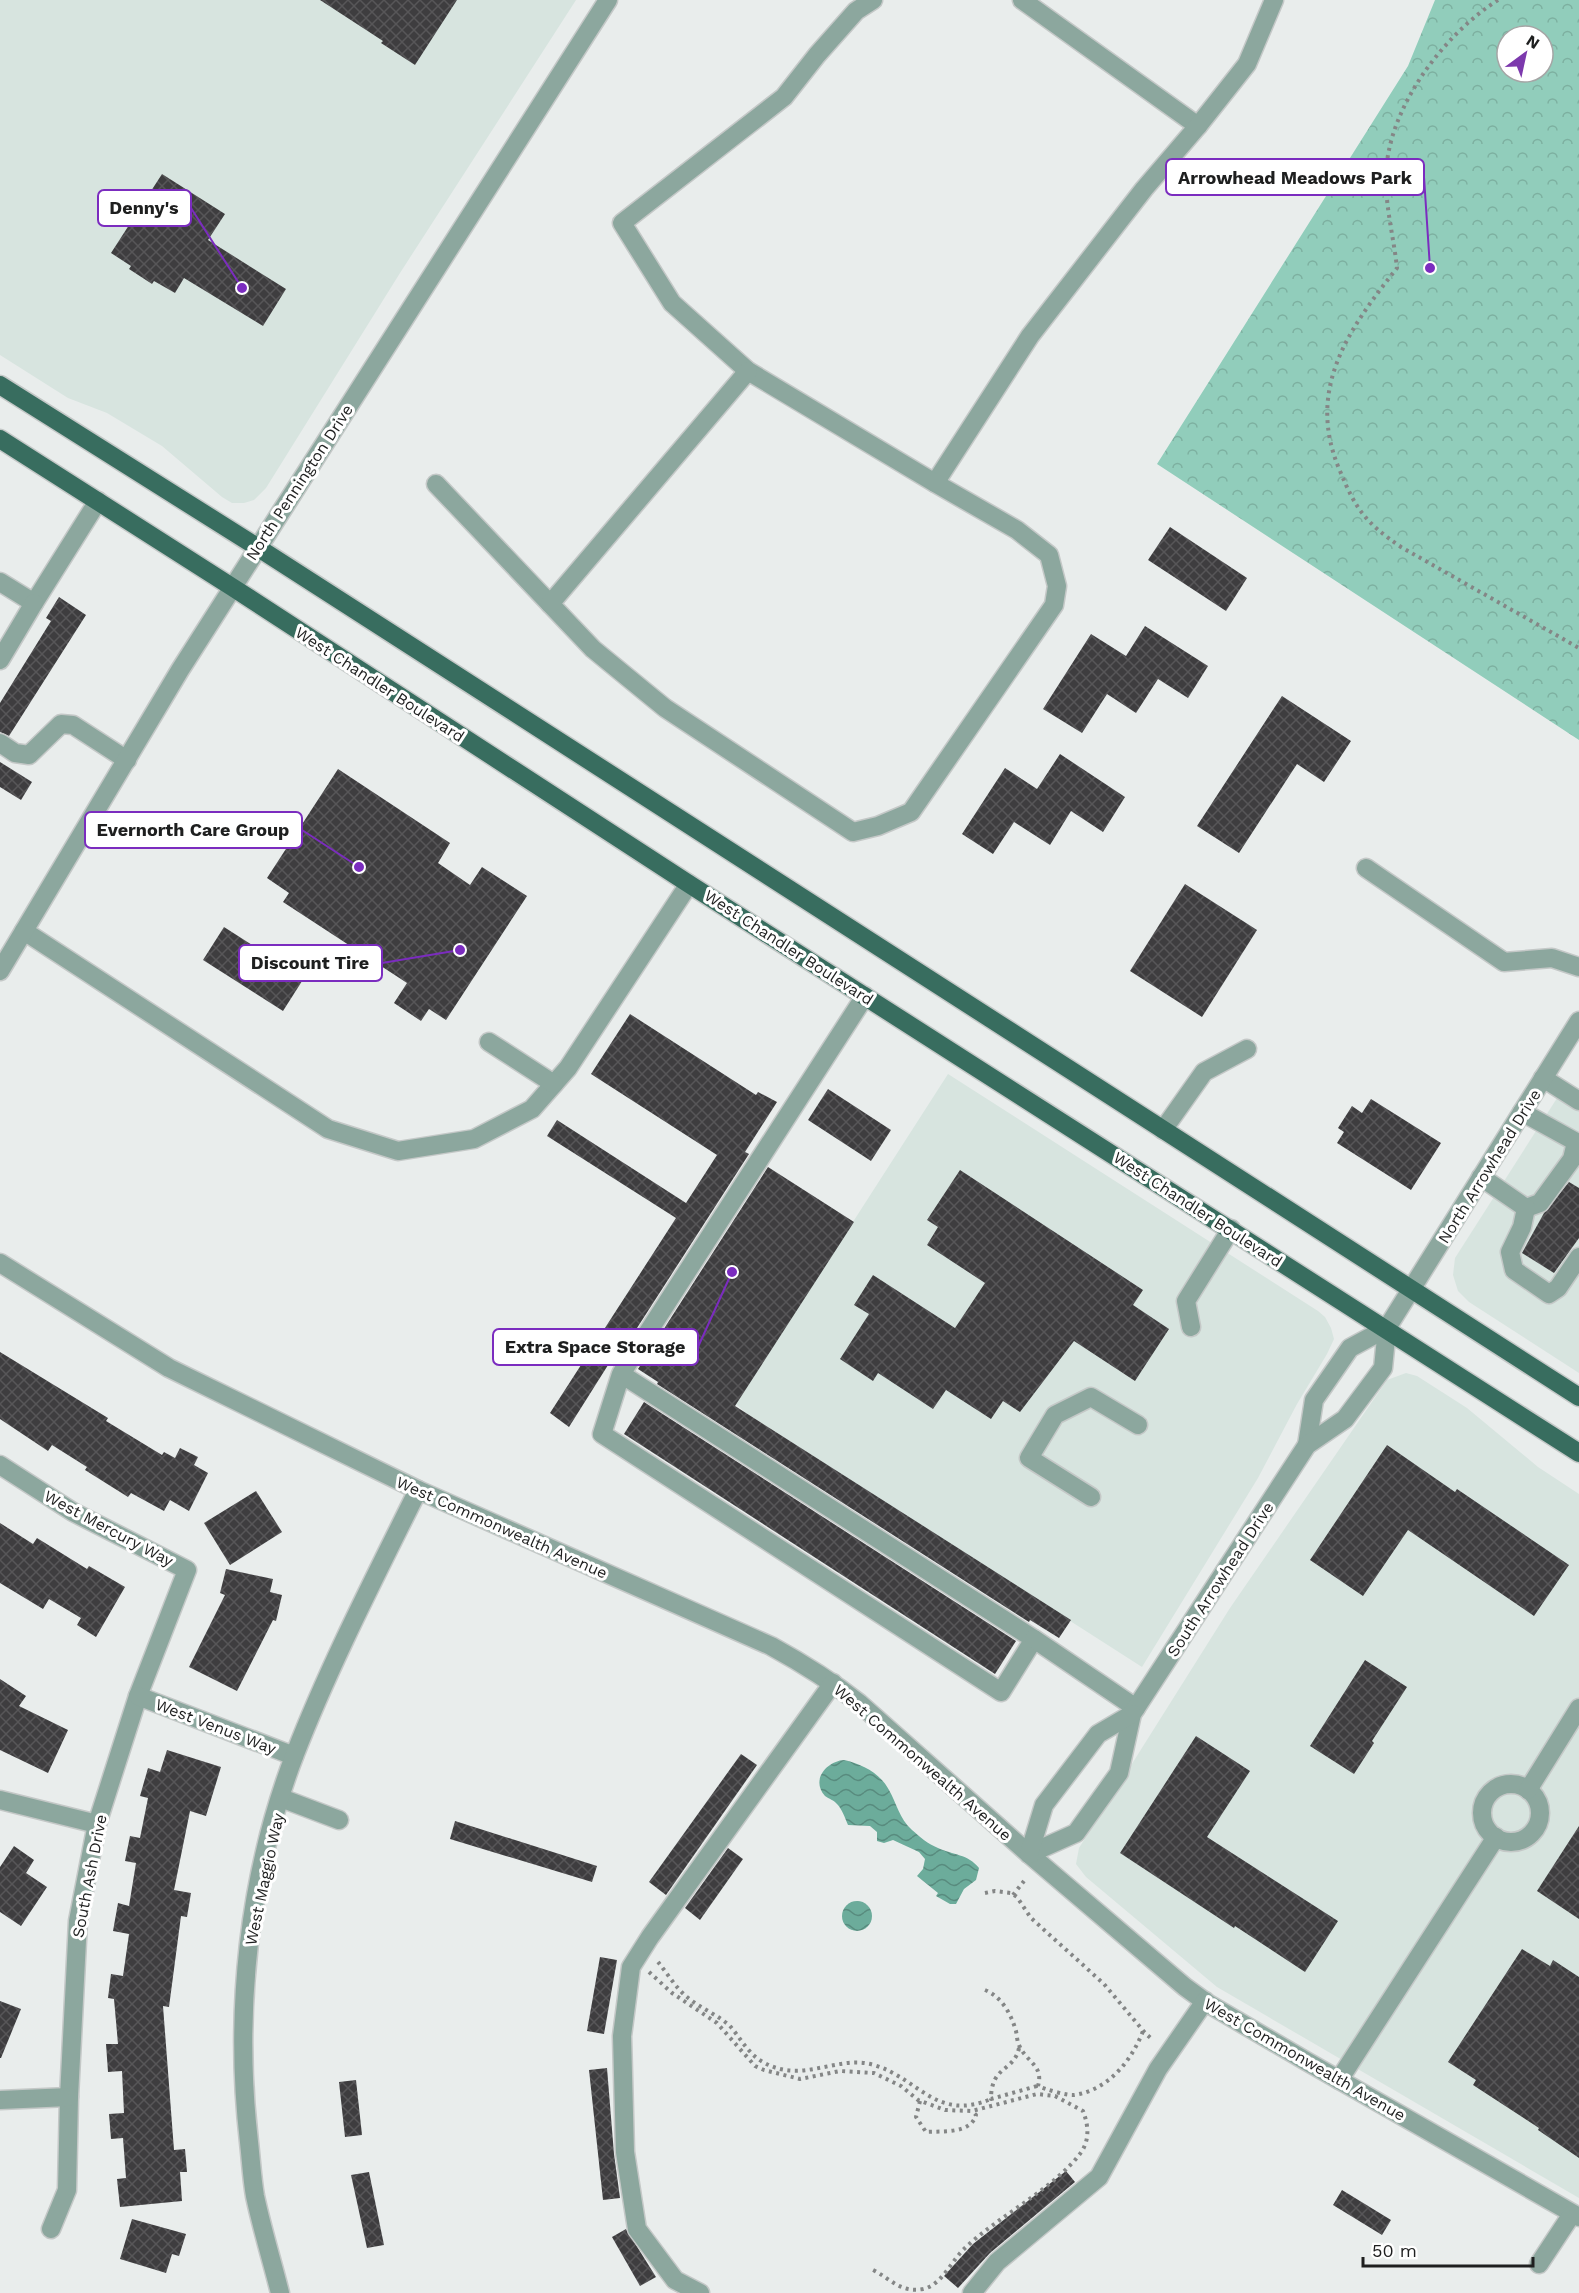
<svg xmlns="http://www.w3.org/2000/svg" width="1579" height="2293" viewBox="0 0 1579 2293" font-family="'Work Sans',sans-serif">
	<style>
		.built { fill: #d7e4df }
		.park { fill: url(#park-crowns); fill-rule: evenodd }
		.water { fill: url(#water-waves) }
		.building { fill: url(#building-cross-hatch) }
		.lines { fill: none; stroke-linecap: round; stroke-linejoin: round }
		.minor-casing { stroke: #c4c8c7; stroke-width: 21 }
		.major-casing { stroke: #c4c8c7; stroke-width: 21 }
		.path { stroke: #848686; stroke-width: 4; stroke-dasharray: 3 4.5; stroke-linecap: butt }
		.minor { stroke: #8ca79e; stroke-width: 18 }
		.major { stroke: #386d5f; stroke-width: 18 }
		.labels { text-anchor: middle; stroke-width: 6; stroke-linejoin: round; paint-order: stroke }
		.street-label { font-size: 16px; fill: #1e1f1f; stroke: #fff }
		.leader { fill: none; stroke: #7b2cbf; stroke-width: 2 }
		.callout-dot { fill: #7b2cbf; stroke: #fff; stroke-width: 2 }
		.callout { fill: #fff; stroke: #7b2cbf; stroke-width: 2 }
		.callout-label { font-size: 18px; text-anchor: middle; font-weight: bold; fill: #1e1f1f }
	</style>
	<defs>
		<pattern id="park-crowns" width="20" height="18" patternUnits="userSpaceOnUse" patternTransform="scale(1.5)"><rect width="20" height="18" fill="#91cdbb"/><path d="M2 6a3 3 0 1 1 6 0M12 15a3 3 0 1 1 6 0" fill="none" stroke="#7db0a0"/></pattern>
		<pattern id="water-waves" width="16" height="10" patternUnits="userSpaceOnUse" patternTransform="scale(1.5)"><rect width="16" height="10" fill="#6cac9b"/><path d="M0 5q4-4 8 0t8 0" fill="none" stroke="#588b7e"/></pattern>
		<pattern id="building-cross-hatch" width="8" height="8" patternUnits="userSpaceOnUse" patternTransform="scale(1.5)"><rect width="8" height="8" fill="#3e3d3f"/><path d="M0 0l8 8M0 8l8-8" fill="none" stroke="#575658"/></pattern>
	</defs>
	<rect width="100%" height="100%" fill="#e9edec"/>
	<g class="built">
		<path d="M0,0H576L400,273L266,488L254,500L244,503H232L222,497L162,446L107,413L68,398L0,355Z"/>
		<path d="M948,1074L1318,1311L1325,1317L1331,1328L1334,1339L1327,1354L1297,1404L1258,1478L1142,1667L746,1413L736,1404Z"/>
		<path d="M1559,1095L1579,1108V1373L1469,1302L1458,1291L1453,1275L1455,1258Z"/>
		<path d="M1406,1373L1417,1376L1467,1408L1538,1467L1579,1494V2198L1217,1987L1086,1877L1076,1864L1079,1848L1230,1608L1387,1380Z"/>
	</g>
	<path class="park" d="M1435,0H1579V740L1157,464L1408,66ZM1507,36H1543V72H1507Z"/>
	<g class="water">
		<path d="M844,1760C862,1764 880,1773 889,1790C897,1804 899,1818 912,1830C920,1837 928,1844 938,1848C953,1855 968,1854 979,1868L976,1880L964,1889L956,1904H950L936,1896L938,1893L917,1876L923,1869L925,1859L919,1852L893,1840L884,1843L877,1841V1832L870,1826L848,1825C845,1818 842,1809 837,1804C834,1800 829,1799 825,1796C810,1779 828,1761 844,1760Z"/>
		<circle cx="857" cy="1916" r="15"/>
	</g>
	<g class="building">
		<path d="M320,0H457L415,65L381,43L383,41Z"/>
		<path d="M162,174L225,214L208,240L286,289L263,326L184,278L175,293L154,281L152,284L129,269L131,266L111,253Z"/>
		<path d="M1170,527L1247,578L1226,611L1148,560Z"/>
		<path d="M59,597L86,615L9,736L0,732V703L51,621L46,618Z"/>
		<path d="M1145,626L1208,666L1188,698L1158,679L1136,713L1107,694L1082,733L1043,709L1091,634L1126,656Z"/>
		<path d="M1282,696L1351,741L1324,782L1297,764L1239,853L1197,826Z"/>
		<path d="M1060,754L1125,797L1103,832L1071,811L1050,845L1014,822L993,854L962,834L1005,768L1037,789Z"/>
		<path d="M0,762L32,782L21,800L0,787Z"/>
		<path d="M338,769L450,843L438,863L470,885L482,867L527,896L446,1020L429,1009L421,1021L394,1003L407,983L283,902L289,893L267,878Z"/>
		<path d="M1185,884L1257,930L1202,1017L1130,971Z"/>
		<path d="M224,927L304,978L283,1011L203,960Z"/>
		<path d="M630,1014L756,1095L758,1092L777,1102L745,1152L749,1154L619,1356L615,1354L569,1427L550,1413L676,1218L547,1136L557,1120L686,1203L717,1155L591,1074Z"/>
		<path d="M828,1089L891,1130L871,1161L808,1120Z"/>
		<path d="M1371,1099L1441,1143L1411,1190L1337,1143L1344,1132L1338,1128L1352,1106L1362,1113Z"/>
		<path d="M768,1167L854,1222L735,1406L1071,1620L1059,1638L1030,1620L1029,1622L657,1384L658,1382L638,1369Z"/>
		<path d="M960,1170L1143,1290L1133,1305L1169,1329L1135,1381L1074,1341L1020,1412L1003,1401L991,1419L946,1390L933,1409L878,1373L873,1381L840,1359L869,1314L854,1305L873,1275L955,1328L985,1283L927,1245L938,1227L927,1220Z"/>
		<path d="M1569,1182L1579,1188V1238L1554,1273L1522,1253L1544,1213Z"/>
		<path d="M0,1352L108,1418L106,1421L162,1455L164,1452L175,1458L180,1448L198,1457L194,1465L208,1473L189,1511L170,1500L164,1511L131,1493L128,1497L85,1470L87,1467L52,1445L48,1451L0,1419Z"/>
		<path d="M644,1402L1016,1641L995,1674L624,1434Z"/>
		<path d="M1387,1445L1455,1492L1457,1489L1569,1565L1534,1616L1408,1530L1363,1596L1310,1560Z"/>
		<path d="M256,1491L282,1532L230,1565L204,1523Z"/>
		<path d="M0,1523L33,1544L37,1538L87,1569L89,1566L125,1587L96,1637L77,1625L81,1618L49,1599L43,1609L0,1583Z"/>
		<path d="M226,1569L273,1579L270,1592L282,1595L276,1621L273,1620L237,1691L189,1667L225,1595L220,1593Z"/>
		<path d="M1365,1660L1407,1687L1372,1741L1374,1743L1354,1774L1310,1746Z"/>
		<path d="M0,1679L26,1696L19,1706L68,1730L48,1773L0,1750Z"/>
		<path d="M1196,1736L1250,1771L1207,1837L1338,1921L1305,1972L1235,1926L1234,1928L1120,1853Z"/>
		<path d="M167,1750L221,1767L206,1816L190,1811L174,1890L191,1893L187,1917L181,1916L169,2007L163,2006L174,2150L185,2149L187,2172H180L182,2201L120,2207L117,2179L126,2178L123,2138L111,2139L109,2114L124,2113L122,2071L108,2072L106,2044H118L114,1999L108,1998L111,1974L123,1976L129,1934L113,1931L118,1903L129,1906L136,1863L125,1861L130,1836L140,1838L148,1798L140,1796L148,1768L160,1772Z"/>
		<path d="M741,1754L757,1765L666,1895L649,1882Z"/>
		<path d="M455,1821L597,1866L592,1882L450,1839Z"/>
		<path d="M1579,1826V1919L1537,1891Z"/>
		<path d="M14,1846L34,1860L26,1873L47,1887L21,1926L0,1912V1867Z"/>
		<path d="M728,1848L743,1859L700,1920L685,1908Z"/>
		<path d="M1522,1949L1550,1966L1553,1960L1579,1977V2158L1538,2130L1539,2128L1473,2085L1476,2080L1448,2062Z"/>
		<path d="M600,1957L617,1960L604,2034L587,2031Z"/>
		<path d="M0,2001L21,2009L1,2058H0Z"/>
		<path d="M607,2068L614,2154L620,2198L603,2200L589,2070Z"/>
		<path d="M356,2080L362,2135L345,2137L339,2082Z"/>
		<path d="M1066,2171L1075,2182L990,2253L958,2288L944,2276L973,2244Z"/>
		<path d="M369,2172L384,2245L367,2248L351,2175Z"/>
		<path d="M1342,2190L1391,2220L1382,2235L1333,2205Z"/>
		<path d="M132,2219L186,2234L179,2256L172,2254L166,2273L120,2259Z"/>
		<path d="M626,2229L656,2277L640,2286L612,2237Z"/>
	</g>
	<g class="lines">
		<g class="minor-casing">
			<g id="minor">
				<path d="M1022,0L1198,126"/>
				<path d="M935,483L1030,336L1144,189L1198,126L1247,64L1274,0"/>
				<path d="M436,484L593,649L665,708L853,832L878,826L911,812L1054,605L1057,586L1049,555L1017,530L935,483L748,371L672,303L622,223L784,97L817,55L856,11L873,0"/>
				<path d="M0,582L34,603L98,501"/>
				<path d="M550,604L748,371"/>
				<path d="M0,660L34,603"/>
				<path d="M0,743L15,753L29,755L61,724L73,725L127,760"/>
				<path d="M1366,868L1504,962L1552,958L1579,967"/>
				<path d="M24,931L328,1129L398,1151L474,1139L532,1109L568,1068L689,884"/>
				<path d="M0,971L180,670L608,0"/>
				<path d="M489,1042L554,1084"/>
				<path d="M1543,1078L1579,1101"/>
				<path d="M1522,1112L1576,1142L1572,1159L1540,1203L1526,1208"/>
				<path d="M1163,1130L1204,1072L1247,1049"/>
				<path d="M1481,1177L1526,1208L1522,1227L1510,1252L1514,1270L1549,1294L1558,1288L1579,1257"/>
				<path d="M0,1263L169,1368L418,1490L771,1646C802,1663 831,1681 859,1703L1029,1854L1185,1987L1207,2003L1306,2061L1579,2217"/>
				<path d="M1191,1327L1186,1301L1231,1229"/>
				<path d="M621,1374L602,1434L1001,1692L1034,1639L621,1374L865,996"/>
				<path d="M1307,1445L1314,1400L1350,1348L1387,1328"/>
				<path d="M0,1465L73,1512L187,1570L138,1696L97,1824L78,1921L69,2097L67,2190L51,2229"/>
				<path d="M1091,1497L1029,1458L1055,1415L1091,1397L1138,1425"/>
				<path d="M1034,1639L1136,1708"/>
				<path d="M138,1696L294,1756"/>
				<circle cx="1511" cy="1813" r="29"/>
				<path d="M1528,1790L1579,1708"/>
				<path d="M281,1798L339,1820"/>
				<path d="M0,1800L97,1824"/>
				<path d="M1029,1854L1076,1833L1119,1773L1132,1714L1307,1445L1345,1419L1383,1368L1387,1328L1579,1021"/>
				<path d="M1029,1854L1044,1805L1098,1734L1132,1714"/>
				<path d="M1339,2080L1496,1837"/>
				<path d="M0,2100L69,2097"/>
				<path d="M1539,2264L1572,2214"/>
				<path d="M280,2293C272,2261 262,2229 255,2196C252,2179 251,2160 249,2142C234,2013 248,1876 295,1754C330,1664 375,1577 418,1490"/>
				<path d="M700,2293L675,2280L637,2229L625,2152L622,2036L631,1967L650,1937L833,1683"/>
				<path d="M972,2293L997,2262L1099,2177L1158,2069L1205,2001"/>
			</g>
		</g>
		<g class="major-casing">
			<g id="major">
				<path d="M0,385L257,547L1579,1397"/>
				<path d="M0,439L232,587L689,884L1579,1453"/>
			</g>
		</g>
		<g class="path">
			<path d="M1498,0C1443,35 1387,109 1386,176C1385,205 1394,239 1397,268C1348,330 1305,390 1340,471C1356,510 1366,523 1401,547L1579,648"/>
			<path d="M985,1893L995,1891L1011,1893L1017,1897L1031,1918L1104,1984L1146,2034L1153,2040"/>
			<path d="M1013,1895L1024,1881"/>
			<path d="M658,1962C667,1973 676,1988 687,1997C700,2008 716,2014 729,2025C740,2037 748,2054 763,2062C802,2085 837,2054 874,2065C920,2079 936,2122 991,2099"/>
			<path d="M649,1972L672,1993L717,2023L755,2066L764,2070L800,2079L840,2071L874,2073L901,2086L918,2100L945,2110L972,2111L1037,2094L1055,2096L1083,2111C1088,2124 1090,2138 1082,2151C1056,2188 998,2216 965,2248C951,2261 942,2285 923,2289C900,2293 891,2279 873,2270"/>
			<path d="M985,1990C1002,1997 1011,2014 1016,2031C1017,2036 1017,2041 1019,2045C1026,2062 1044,2065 1038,2086C1045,2089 1067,2096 1074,2095C1108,2090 1131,2062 1143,2031"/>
			<path d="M1019,2048C1014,2072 991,2065 991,2099L1037,2086"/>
			<path d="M920,2101L916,2117L926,2132C942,2131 971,2134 976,2115L972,2111"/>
		</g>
		<use href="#minor" class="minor"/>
		<use href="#major" class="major"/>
	</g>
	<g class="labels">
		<g class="street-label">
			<text transform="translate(299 482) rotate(-57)" y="6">North Pennington Drive</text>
			<text transform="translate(380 684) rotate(33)" y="6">West Chandler Boulevard</text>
			<text transform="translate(789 947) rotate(33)" y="6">West Chandler Boulevard</text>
			<text transform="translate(1489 1166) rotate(-58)" y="6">North Arrowhead Drive</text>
			<text transform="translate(1198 1209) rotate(33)" y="6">West Chandler Boulevard</text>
			<text transform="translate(502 1527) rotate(24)" y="6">West Commonwealth Avenue</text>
			<text transform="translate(109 1528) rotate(28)" y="6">West Mercury Way</text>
			<text transform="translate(1220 1579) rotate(-57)" y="6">South Arrowhead Drive</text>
			<text transform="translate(216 1726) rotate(21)" y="6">West Venus Way</text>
			<text transform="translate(923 1762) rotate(41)" y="6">West Commonwealth Avenue</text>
			<text transform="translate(89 1876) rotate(-79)" y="6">South Ash Drive</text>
			<text transform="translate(264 1879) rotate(-78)" y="6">West Maggio Way</text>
			<text transform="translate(1305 2059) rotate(30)" y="6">West Commonwealth Avenue</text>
		</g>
	</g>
	<path class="leader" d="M1430 268L1424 177M242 288L191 208M359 867L302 830M460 950L382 963M732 1272L698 1347"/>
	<g class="callout-dot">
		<circle cx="1430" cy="268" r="6"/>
		<circle cx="242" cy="288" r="6"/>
		<circle cx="359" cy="867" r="6"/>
		<circle cx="460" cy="950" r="6"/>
		<circle cx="732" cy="1272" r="6"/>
	</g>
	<g class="callout">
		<rect x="1166" y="159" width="258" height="36" rx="6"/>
		<rect x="98" y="190" width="93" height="36" rx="6"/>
		<rect x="85" y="812" width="217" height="36" rx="6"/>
		<rect x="239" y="945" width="143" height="36" rx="6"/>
		<rect x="493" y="1329" width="205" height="36" rx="6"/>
	</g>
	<g class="callout-label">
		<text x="1295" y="184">Arrowhead Meadows Park</text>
		<text x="144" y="214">Denny's</text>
		<text x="193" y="836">Evernorth Care Group</text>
		<text x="310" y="969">Discount Tire</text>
		<text x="595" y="1353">Extra Space Storage</text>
	</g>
	<g transform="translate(1525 54) rotate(33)"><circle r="28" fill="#ffffff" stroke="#a5a5a5" stroke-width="1.5"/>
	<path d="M0-4.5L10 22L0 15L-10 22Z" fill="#7c39ad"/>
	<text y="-9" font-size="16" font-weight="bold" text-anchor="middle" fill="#1e1f1f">N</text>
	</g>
	<path d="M1363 2257v9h170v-9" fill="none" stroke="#1e1f1f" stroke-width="3"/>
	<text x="1372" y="2257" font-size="18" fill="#1e1f1f" stroke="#ffffff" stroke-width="4.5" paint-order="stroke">50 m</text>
</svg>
